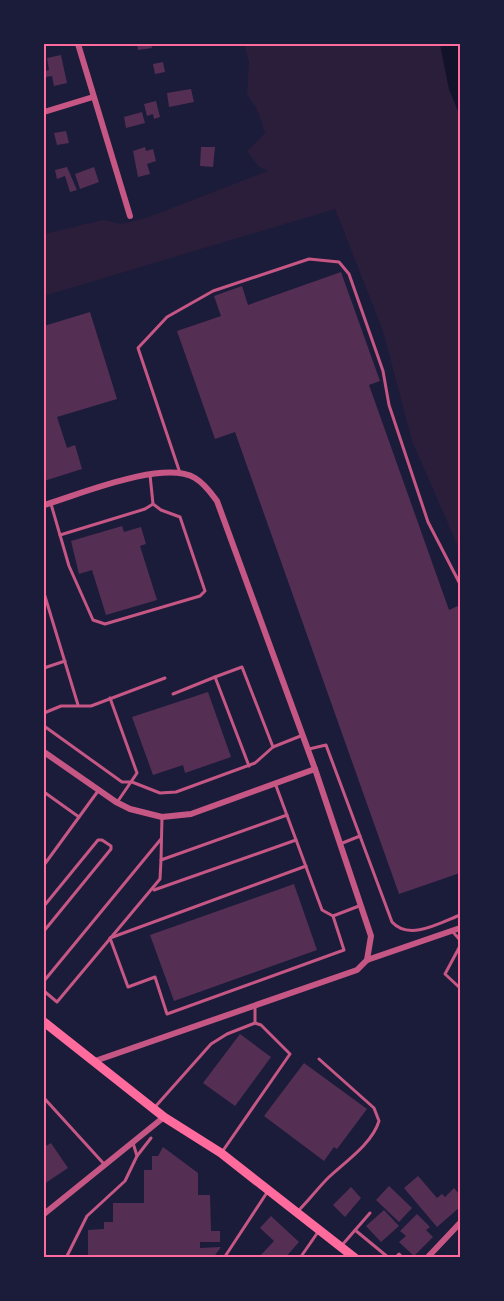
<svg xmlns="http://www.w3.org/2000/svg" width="504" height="1301" viewBox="0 0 504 1301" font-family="Montserrat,sans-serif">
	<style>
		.green { fill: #2a1e3b }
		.water { fill: #12122b }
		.building { fill: #542f53 }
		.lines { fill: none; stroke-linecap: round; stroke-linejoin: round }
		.service { stroke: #c65784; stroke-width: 3 }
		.minor { stroke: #c65784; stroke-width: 6 }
		.primary { stroke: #ff6b9d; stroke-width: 9 }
		.neatline { fill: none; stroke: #ff6b9d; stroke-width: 2 }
	</style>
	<rect width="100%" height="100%" fill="#1b1b3a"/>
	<path class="green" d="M244,44H440L449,89L460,116V551L412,441L383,331L335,209L44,296V234L103,220L121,224L146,218L268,171L258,166L247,151L265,133L257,109L247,94L249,61Z"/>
	<path class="water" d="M440,44H460V116L449,89Z"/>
	<g class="building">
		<path d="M137,44H151L152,48L138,50Z"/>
		<path d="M61,55L67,83L54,86L52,76L46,77L45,71L49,70L47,58Z"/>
		<path d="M163,62L165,72L155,74L153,64Z"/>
		<path d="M191,89L194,102L169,107L167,93Z"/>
		<path d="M156,101L160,117L154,119L153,114L147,116L144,104Z"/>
		<path d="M142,112L145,123L126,128L124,117Z"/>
		<path d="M66,131L69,143L57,145L54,133Z"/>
		<path d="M145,147L146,151L153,149L156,161L147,164L150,174L138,177L133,151Z"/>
		<path d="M201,147H215L213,167L200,166Z"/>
		<path d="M67,167L77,190L70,192L65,176L57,179L55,170Z"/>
		<path d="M94,167L99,182L80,189L75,174Z"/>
		<path d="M341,272L380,381L369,385L449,610L460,605V873L399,894L235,432L215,439L177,331L221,316L214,296L242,286L248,305Z"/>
		<path d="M90,312L117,399L57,417L67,448L75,445L82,469L44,481V326Z"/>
		<path d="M122,526L124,532L141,527L146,544L140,546L157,600L106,615L92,570L79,574L71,541Z"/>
		<path d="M208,692L231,757L185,773L183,765L153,775L132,717Z"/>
		<path d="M294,884L317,950L174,1001L150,935Z"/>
		<path d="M240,1034L271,1057L235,1106L203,1083Z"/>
		<path d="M304,1063L367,1109L337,1149L334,1147L324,1161L264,1116Z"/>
		<path d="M51,1143L68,1168L44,1184V1147Z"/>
		<path d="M163,1147L198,1173V1195H210L211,1231H220V1242H200V1248L221,1247L213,1258H88V1230L104,1229V1222H113V1203H144V1170H152V1156H158Z"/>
		<path d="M418,1176L437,1198L442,1194L445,1197L454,1188L460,1195V1207L437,1227L404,1188Z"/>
		<path d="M389,1186L412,1208L399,1222L376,1200Z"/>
		<path d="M351,1187L361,1198L345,1217L333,1205Z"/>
		<path d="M384,1210L399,1226L381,1242L366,1226Z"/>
		<path d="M417,1214L430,1227L426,1230L433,1237L414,1256L399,1242L406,1236L400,1231Z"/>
		<path d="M271,1216L299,1242L285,1258H258L274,1241L260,1228Z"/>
	</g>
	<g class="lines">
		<g class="service">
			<path d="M180,473L138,348L167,317L213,291L309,259L339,262L349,274L383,371L389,405L428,522L460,584"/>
			<path d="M51,504L69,566L93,620L105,624L200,596L205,591L180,517L161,510L153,504L150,475"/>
			<path d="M60,535L145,509L153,504"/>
			<path d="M44,593L78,705"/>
			<path d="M44,668L65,661"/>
			<path d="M173,694L215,677"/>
			<path d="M110,698L137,773L118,801"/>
			<path d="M44,713L61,706H91L165,678"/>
			<path d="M44,726L122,782H132L160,793L176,792L255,763L273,747L303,735"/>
			<path d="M309,749L326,745L392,922C409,941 440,923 460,915"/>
			<path d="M249,766L215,677L242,667L273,747"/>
			<path d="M275,783L322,910L333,916L359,906"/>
			<path d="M44,792L79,817"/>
			<path d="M162,817L161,860L287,815"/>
			<path d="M340,844L360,836"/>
			<path d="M44,865L98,791"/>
			<path d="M306,866L110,938L128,987L155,977L167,1014L344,950L333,916"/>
			<path d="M154,890L296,840"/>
			<path d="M44,906L98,840H102L111,846V849L44,931"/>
			<path d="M452,931L460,940"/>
			<path d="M460,946L445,974L460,988"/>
			<path d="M44,981L161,839"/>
			<path d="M44,991L57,1002L160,879L161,860"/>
			<path d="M255,1007V1023"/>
			<path d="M44,1098L104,1164"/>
			<path d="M155,1107L211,1044L227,1034L255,1023L261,1025L290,1054L222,1152"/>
			<path d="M137,1156L151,1138"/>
			<path d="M299,1210C309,1200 318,1188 328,1178C345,1162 372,1144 379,1121L374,1108L319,1059"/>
			<path d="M355,1230L389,1258"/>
			<path d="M343,1244L370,1213"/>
			<path d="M66,1258L87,1216L125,1181L137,1156L133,1143"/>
			<path d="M224,1258L268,1191"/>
			<path d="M300,1258L318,1232"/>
			<path d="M395,1258L399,1254L403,1258"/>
		</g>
		<g class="minor">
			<path d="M78,44L130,216"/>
			<path d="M44,112L93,97"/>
			<path d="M44,505C78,495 163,459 195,478C205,484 211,493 217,501L315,769L371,936L367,960"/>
			<path d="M44,752L116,802L130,809L162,817L191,814L315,769"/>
			<path d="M95,1061L357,970L367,960L460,928"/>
			<path d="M44,1214L164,1117"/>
			<path d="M427,1258L460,1223"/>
		</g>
		<path class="primary" d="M44,1022L164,1117L221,1153L355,1258"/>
	</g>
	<rect width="504" height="1301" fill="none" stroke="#1b1b3a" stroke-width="90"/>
	<rect x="45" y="45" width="414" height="1211" class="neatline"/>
</svg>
